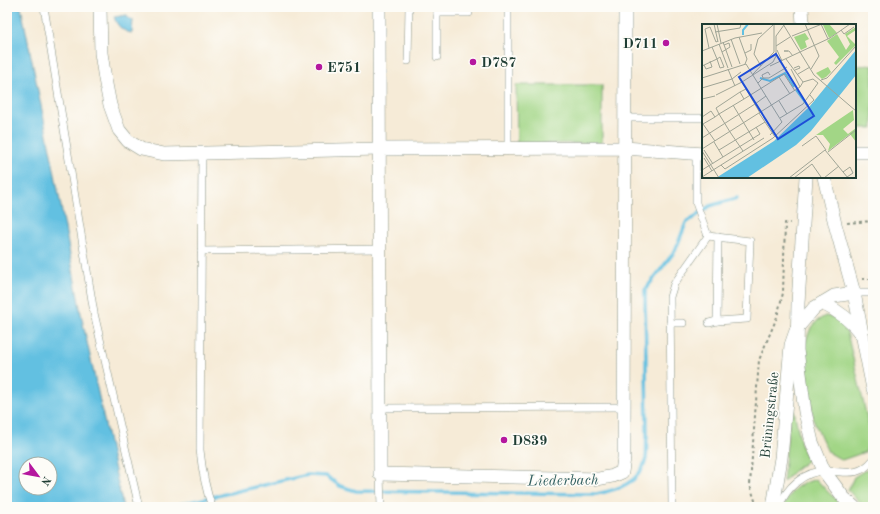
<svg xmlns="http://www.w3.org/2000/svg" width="880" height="514" viewBox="0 0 880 514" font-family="'Old Standard TT',serif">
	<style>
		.green { fill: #a2d686; stroke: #608a5d }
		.water { fill: #62c0e1; stroke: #407e8a; fill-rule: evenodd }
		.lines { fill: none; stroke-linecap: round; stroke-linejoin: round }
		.stream { stroke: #62c0e1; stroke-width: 3.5 }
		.lane-casing { stroke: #8a9486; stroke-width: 8 }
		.street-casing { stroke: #8a9486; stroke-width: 14 }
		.path { stroke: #8a9486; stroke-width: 2; stroke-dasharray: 3 3; stroke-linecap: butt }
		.lane { stroke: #fff; stroke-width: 7 }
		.street { stroke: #fff; stroke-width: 13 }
		.poi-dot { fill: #b5179e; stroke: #fdfcf7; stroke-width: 1.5 }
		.labels { text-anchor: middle; stroke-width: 3.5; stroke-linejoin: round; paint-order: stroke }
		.poi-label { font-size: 14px; font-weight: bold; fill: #1f3d34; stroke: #fdfcf7; text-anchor: start }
		.street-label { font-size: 14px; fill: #1f3d34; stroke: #fdfcf7 }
		.water-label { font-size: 15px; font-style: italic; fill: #305e5f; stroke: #fdfcf7 }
		.inset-river { fill: none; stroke: #62c0e1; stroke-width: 2 }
		.inset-road { fill: none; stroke: #a0a596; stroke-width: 1 }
		.view { fill: #1d4ed8; fill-opacity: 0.15; stroke: #1d4ed8; stroke-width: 2 }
		.inset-edge { fill: none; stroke: #1f3d34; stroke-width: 2 }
	</style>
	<rect width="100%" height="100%" fill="#fdfcf7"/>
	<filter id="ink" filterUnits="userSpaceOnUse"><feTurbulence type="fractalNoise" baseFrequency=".025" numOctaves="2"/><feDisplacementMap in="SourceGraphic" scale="8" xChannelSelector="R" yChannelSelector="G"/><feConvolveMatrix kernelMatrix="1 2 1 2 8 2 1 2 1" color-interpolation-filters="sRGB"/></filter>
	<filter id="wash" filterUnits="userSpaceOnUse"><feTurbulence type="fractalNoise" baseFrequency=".012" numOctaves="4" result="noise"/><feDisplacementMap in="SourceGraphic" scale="16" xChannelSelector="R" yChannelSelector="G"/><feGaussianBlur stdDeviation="0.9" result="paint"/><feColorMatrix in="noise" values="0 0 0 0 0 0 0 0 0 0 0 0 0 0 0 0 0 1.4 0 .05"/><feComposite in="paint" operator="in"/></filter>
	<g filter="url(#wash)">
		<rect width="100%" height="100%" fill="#f6ebd7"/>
		<g class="green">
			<path d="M873,65V128H857L856,66Z"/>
			<path d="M516,85H602V143L517,144Z"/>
			<path d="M825,316L836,318L845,324L872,439L865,452L842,460L828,452L814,422L806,374L804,346L810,330L817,321Z"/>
			<path d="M791,404L794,410L802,449L808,460L794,471L783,482Z"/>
			<path d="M867,469L873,470V507C862,507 855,498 848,490L854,477Z"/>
			<path d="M816,479L829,493L845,507H783C793,488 795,486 816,479Z"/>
		</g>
		<g class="water">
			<path d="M7,7H21L54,169L82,319L123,507H7ZM26,464H50V488H26Z"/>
			<path d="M127,15L128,18L133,20L132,33C123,32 117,26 114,17Z"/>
		</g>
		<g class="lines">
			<path class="stream" d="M168,507L308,475L326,476L340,486L356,491L596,494C617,490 640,483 646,459C647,452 646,443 647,436L645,290L675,251L686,223L710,206L737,198"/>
		</g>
	</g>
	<g filter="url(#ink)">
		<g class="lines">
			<g class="lane-casing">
				<g id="lane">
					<path d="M44,7L94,313L139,507"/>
					<path d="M437,7V13H469"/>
					<path d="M508,7V149"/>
					<path d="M437,13V57"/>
					<path d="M408,61L409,7"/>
					<path d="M625,118H703"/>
					<path d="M202,153L200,450C202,469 205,488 212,507"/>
					<path d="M696,154V203L708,236"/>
					<path d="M708,236L750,241L747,319L717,321L709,323"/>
					<path d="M201,251L380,249"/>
					<path d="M854,293H873"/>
					<path d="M717,321L718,237"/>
					<path d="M670,323H683"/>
					<path d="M380,408L624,407"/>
					<path d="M380,474L381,507"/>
					<path d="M672,507L670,297L674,284L708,236"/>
					<path d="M779,507C786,488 804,471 825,471C845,471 858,478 873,460"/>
				</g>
			</g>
			<g class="street-casing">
				<g id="street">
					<path d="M100,7L101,53L105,79L110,105L119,130L128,141L141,149L164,154L380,149L625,148L703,154"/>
					<path d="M379,7L380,474L598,479L613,476L622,472L624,458L625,7"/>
					<path d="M802,7L803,25"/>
					<path d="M855,152H873"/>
					<path d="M806,177L798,303L797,350L805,412L812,442L824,471L844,498L854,507"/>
					<path d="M824,177L835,224L854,293L873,389"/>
					<path d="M822,303C839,311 851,320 862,335"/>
					<path d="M773,507L781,458L791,345L797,328L814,308L834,296L854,293"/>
				</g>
			</g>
			<g class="path">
				<path d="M847,223L873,221"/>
				<path d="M862,279H873"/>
				<path d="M757,507L750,485L759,360L777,317L783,293L785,223H790"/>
			</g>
			<use href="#lane" class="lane"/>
			<use href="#street" class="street"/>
		</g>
	</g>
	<g class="poi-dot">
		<circle cx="666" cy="43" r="4"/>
		<circle cx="473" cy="62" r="4"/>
		<circle cx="319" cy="67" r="4"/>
		<circle cx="504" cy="440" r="4"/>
	</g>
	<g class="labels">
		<g class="poi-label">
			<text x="658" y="48" text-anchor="end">D711</text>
			<text x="481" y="67">D787</text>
			<text x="327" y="72">E751</text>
			<text x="512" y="445">D839</text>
		</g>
		<g class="street-label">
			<text transform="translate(769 415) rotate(-84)" y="5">Brüningstraße</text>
		</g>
		<g class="water-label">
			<text transform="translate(563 480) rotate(-1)" y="5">Liederbach</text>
		</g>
	</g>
	<g transform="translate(702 24)">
		<rect width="154" height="154" fill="#f6ebd7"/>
		<path d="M127,0L135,9L127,14L121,1ZM154,3V6L145,12L154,21L134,41L132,39L137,33L125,17L135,10L144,26L148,20L143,10ZM103,9L107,15L103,17L105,23L99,26L92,13ZM126,43L129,48L124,53L120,55L114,49ZM151,86L152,96L141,105L146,110L154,104V118L148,110L126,127L128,120L121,111H114Z" fill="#a2d686"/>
		<path d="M154,26V51L109,107L94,121L45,154H14L72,117L108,82Z" fill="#62c0e1"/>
		<path class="inset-river" d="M41,11V6L46,0M58,54L68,57L83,49L92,63M94,66L105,81"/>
		<path class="inset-road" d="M12,0L16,18M15,0L19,19M81,0L112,51L154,87M103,0L117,32M119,0L126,15M139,6L142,10L152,3M13,8L38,4L39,0M90,12L120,0M37,13L45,35L43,40M29,15L38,40M21,18L30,43M17,20L26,44M74,22L88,13M7,24L3,5L8,3L14,18L16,17M75,26L80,37M0,27L33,14L60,9M86,27H82H87L91,32M20,28L28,23L27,19L22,21M43,29L49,26V20M2,41L4,45L10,43L8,37M0,42L15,35L18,44L22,43L18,33L15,35L10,23M59,42L52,30L56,15L71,1M68,42L128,14L148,0M92,44L97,42L98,44L93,46M26,45L30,55L39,48M89,45L98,63M109,45L117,32M51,50L72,28V0M96,50L108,43M77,53L88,70M0,54L44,40L80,98L68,111M61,54H67L85,43M119,56L125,54L154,22M56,59L61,54L60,51L66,48L68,51M0,64L30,55L33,62M38,68L44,65L58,89M14,71L40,58L71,38L74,32V12L82,1M0,75L13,72M42,75L82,50L93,67M77,77L85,90M53,80L64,72M31,81L52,116M57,89L73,113M0,93L9,87L13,93L17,90L42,75L38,68L14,84L17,90L28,108L41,127M78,94L101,80L116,59L111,55L101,58M0,114L53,80M13,117L1,100L13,93M12,118L21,133M100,122L114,112L124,126M0,125L98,63L101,58L84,35M2,126L11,140M17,126L63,98M0,127L17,154M126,128L154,106M2,134L10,147M19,141L23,145L71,114L112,76L108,71M0,146L58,110L54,103M141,148L148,143L151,149L145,153M0,153L62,114M87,154L123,126L146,154M92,154L110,140L119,153M122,154L137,142"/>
		<path class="view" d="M74,30L112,92L76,115L37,53Z"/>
		<rect width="154" height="154" class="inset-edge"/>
	</g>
	<rect width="880" height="514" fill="none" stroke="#fdfcf7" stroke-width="24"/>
	<g transform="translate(38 476) rotate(122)"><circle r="19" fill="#fdfcf7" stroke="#a4b0a9"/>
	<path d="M0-3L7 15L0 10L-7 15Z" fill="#b5179e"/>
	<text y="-6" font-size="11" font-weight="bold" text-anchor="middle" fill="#1f3d34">N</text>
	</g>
</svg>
